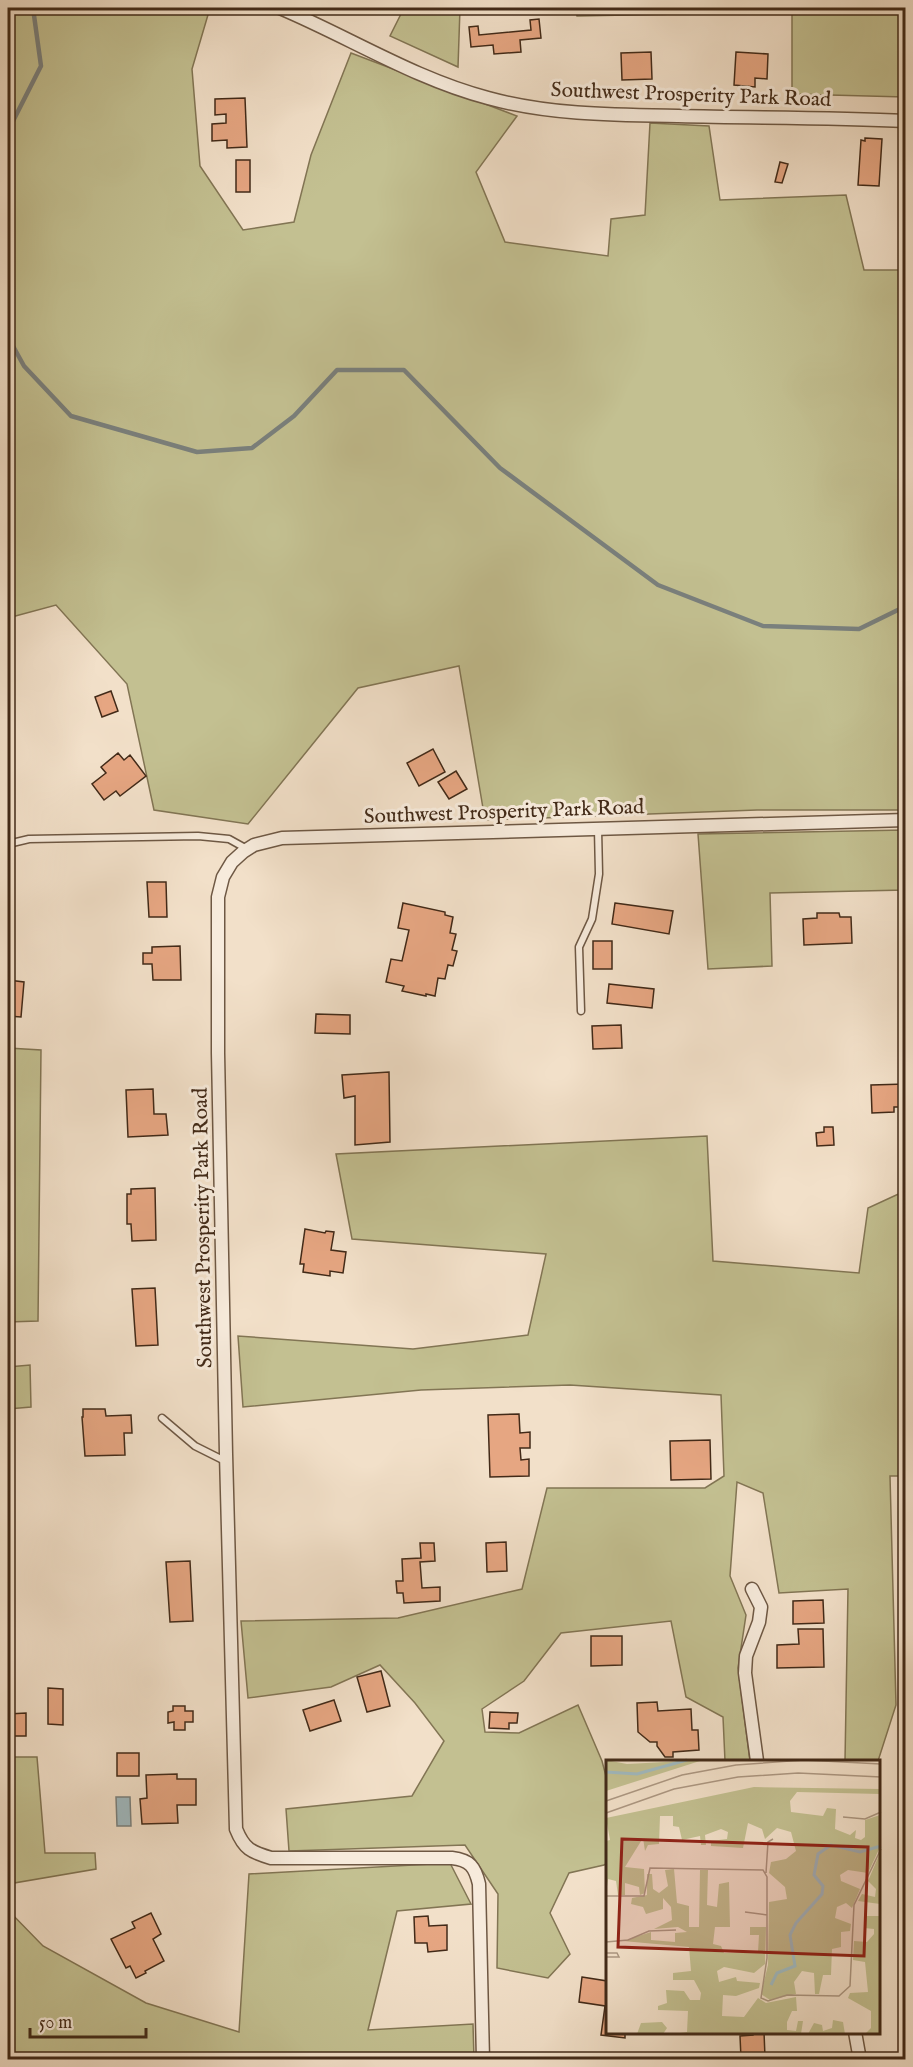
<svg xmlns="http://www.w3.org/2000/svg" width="913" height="2067" viewBox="0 0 913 2067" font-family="'IM FELL English',serif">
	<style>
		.green { fill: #c3c091; stroke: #827554; stroke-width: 1.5 }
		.water { fill: #a0bac1; stroke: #7a807d; stroke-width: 1.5 }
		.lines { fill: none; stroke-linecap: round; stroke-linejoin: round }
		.stream { stroke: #7a807d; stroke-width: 4.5 }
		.building { fill: #e6a682; stroke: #422a18; stroke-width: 1.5 }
		.service-casing { stroke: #6e5844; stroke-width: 9 }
		.minor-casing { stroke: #6e5844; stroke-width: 15 }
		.service { stroke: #f7ebdc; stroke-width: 6 }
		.minor { stroke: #f7ebdc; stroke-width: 12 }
		.labels { text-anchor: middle; stroke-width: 6; stroke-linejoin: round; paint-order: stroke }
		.street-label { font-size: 21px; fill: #422a18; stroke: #f7ebdc }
		.inset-river { fill: none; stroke: #a0bac1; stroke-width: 3 }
		.inset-road { fill: none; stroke: #ac9782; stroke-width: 1.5 }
		.view { fill: #8f2418; fill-opacity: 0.15; stroke: #8f2418; stroke-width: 3 }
		.inset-edge { fill: none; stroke: #422a18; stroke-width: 3 }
	</style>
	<rect width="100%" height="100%" fill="#f2e0c9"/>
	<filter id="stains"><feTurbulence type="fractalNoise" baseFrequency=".00333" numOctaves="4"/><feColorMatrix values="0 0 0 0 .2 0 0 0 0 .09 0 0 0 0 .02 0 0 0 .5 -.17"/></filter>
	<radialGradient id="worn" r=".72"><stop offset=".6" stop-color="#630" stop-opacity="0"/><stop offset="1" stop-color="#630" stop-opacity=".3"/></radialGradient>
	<g class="green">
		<path d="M8,8H210L192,69L200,166L243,230L294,222L311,155L351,53L517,116L476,172L505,242L608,256L611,219L645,215L650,123L709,126L720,200L846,195L864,270H905V810H757L485,820L459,666L358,688L248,824L154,810L127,684L56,605L8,618Z"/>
		<path d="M404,8H460L458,67L390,36Z"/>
		<path d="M576,8H682L681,14L577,16Z"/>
		<path d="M792,8H905V97L792,94Z"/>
		<path d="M905,830V890L770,893L772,966L708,969L698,834Z"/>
		<path d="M8,1048L41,1050L38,1321L8,1322Z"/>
		<path d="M707,1136L713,1261L859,1273L868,1208L905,1191V1476H890L896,1705L878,1761H845L848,1589L779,1593L763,1493L737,1482L730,1576L746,1615L738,1668L750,1761H725L723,1717L686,1697L671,1621L561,1633L524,1681L482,1709L485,1732L519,1733L578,1705L602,1761L607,1780V1863L604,1865L569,1873L550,1913L570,1954L548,1978L497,1968L498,1894L465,1845L289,1851L286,1809L412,1796L444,1741L415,1703L380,1665L331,1687L248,1698L241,1621L398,1618L522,1589L547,1488H705L724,1476L721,1395L570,1385L421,1390L243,1407L238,1336L413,1349L528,1335L546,1254L352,1239L336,1154Z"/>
		<path d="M30,1365L31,1407L8,1409V1367Z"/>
		<path d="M8,1757H37L45,1853H95L96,1869L8,1884Z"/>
		<path d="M450,1863L471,1904L397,1911L368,2030L473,2024L474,2059H8V1910L43,1946L146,2003L239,2032L249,1874Z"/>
	</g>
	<path class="water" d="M116,1797H130L131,1826H117Z"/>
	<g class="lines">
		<g class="stream">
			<path d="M8,144L11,125L41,66L33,8"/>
			<path d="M8,337L24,366L71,416L197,452L252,448L294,416L337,370H404L500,468L658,585L763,626L859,629L906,606"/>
		</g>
	</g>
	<g class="building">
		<path d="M539,19L541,38L520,40L521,52L494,54L493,45L471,47L469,27L478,26L479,35L531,30L530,20Z"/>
		<path d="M651,52L652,79L622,80L621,53Z"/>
		<path d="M736,52L768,54L767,79L755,78V87L734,85Z"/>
		<path d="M245,98L247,147L227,148V140L212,141V124L226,123V114L215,115V99Z"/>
		<path d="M865,138L882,139L879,186L858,185L861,140L865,141Z"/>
		<rect x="236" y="160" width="14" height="32"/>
		<path d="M780,162L788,164L782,183L775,182Z"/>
		<path d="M111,691L118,711L102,717L95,697Z"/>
		<path d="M433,749L445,772L419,786L407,763Z"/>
		<path d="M118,753L124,760L130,755L146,776L120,796L116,791L104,800L92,784L106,773L101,767Z"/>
		<path d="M456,771L467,789L449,799L438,782Z"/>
		<path d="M147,882H166L167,917H149Z"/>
		<path d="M403,903L445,912V915L453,917L450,933L456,934L452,950L457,951L453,966L448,965L445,979L438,978L435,996L426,994V996L402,991L404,986L386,982L391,959L402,961L409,930L398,928Z"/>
		<path d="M615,903L673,911L669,934L612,924Z"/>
		<path d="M817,913H839L840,917H851L852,943L804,945L803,919L817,918Z"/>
		<rect x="593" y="941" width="19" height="28"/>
		<path d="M180,946L181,980H153L152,964H143V953H152V947Z"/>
		<path d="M8,980L24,982L21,1017L8,1016Z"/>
		<path d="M609,984L654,989L652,1008L607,1003Z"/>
		<path d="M316,1014L350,1015V1034L315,1033Z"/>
		<path d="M621,1025L622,1048L593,1049L592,1026Z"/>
		<path d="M389,1072L390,1142L355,1145V1096L344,1098L342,1075Z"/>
		<path d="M906,1084V1107H894V1112L872,1113L871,1085Z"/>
		<path d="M153,1089L154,1114H166L168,1135L128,1137L126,1090Z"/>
		<path d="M824,1127H833L834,1145L817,1146L816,1133L824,1132Z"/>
		<path d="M155,1188L156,1240L132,1241L131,1224H127V1194H131V1189Z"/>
		<path d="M305,1229L325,1233L326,1231L334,1232L331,1250L346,1252L343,1273L330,1271V1276L303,1272L304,1264H300Z"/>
		<path d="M155,1288L158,1345L136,1346L132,1289Z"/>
		<path d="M83,1409H105L106,1416L131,1415L132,1433H124L125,1455L85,1456L82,1417H83Z"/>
		<path d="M519,1414L520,1433L530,1432V1448H520L521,1460L529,1459V1476L490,1477L488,1415Z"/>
		<path d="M710,1440L711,1479L671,1480L670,1441Z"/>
		<path d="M506,1542L507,1571L487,1572L486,1543Z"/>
		<path d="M420,1543H434L435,1561L420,1562L422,1588L440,1587V1601L404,1603L403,1593H397L396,1581H403L402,1559L421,1558Z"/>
		<path d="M190,1561L193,1621L170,1622L166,1562Z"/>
		<path d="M903,1573H906V1599H904Z"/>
		<path d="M823,1600L824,1623L793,1624V1601Z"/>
		<path d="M798,1629H823L824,1667L777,1668V1645L799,1644Z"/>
		<path d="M591,1636H622V1665L591,1666Z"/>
		<path d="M381,1671L390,1706L367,1712L357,1677Z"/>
		<path d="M48,1688L63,1689V1725L48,1724Z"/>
		<path d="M334,1700L341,1721L310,1731L303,1710Z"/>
		<path d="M657,1702L658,1711L691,1709L692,1730H698L699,1750L673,1752V1757H665L657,1746V1742H650L638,1732L637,1703Z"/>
		<path d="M173,1706H185V1711H193V1722H185V1730H174V1722L168,1723V1712L173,1711Z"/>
		<path d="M490,1712L518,1713L517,1723H509V1729L489,1728Z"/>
		<path d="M26,1713V1736H8V1714Z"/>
		<rect x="117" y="1753" width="22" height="23"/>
		<path d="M177,1774V1779H196V1805H177L178,1823L142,1824L140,1799L147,1798L146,1775Z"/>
		<path d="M151,1913L161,1934L153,1939L164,1961L145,1971L146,1973L136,1978L130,1966L126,1968L111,1939L135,1928L132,1922Z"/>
		<path d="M428,1916L429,1926L447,1925V1950L428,1952L427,1943H415L414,1917Z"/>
		<path d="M582,1977L607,1981V2032H625V2038L601,2035L605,2006L579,2002Z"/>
		<path d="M753,2032H764L765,2057L741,2058L740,2036L753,2035Z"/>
	</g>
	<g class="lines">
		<g class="service-casing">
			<g id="service">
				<path d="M8,844L29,839L198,836L229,839L247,849"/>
				<path d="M581,1011L579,947L592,919L599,874L598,829"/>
				<path d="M162,1418L195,1446L225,1461"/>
			</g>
		</g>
		<g class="minor-casing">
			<g id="minor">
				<path d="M280,8C349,37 415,79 488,98C550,115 615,115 678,116C754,118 830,117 906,121"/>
				<path d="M752,1589L761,1607L759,1622L746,1656L745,1673L757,1761"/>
				<path d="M855,2032L860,2060"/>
				<path d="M483,2060L479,1884C475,1867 470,1860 452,1858H271C251,1852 244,1849 236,1829L226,1454L218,1053V897L223,877L232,862L243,852L254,845L282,838L906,820"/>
			</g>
		</g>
		<use href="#service" class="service"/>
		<use href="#minor" class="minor"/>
	</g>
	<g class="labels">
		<g class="street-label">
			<text transform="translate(691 94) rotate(2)" y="7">Southwest Prosperity Park Road</text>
			<text transform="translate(504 811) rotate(-2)" y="7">Southwest Prosperity Park Road</text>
			<text transform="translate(202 1228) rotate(-91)" y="7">Southwest Prosperity Park Road</text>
		</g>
	</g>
	<g transform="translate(606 1760)">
		<rect width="274" height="274" fill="#f2e0c9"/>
		<path d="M0,0L21,4L97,0L0,31ZM148,27L274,29V34L191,32L184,41L185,52L217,56L221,48L230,49L229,69L244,75L250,70L249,78L255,80L259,77V60L274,55V87L262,113L242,110L234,115L235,121L254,129L246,148L240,143L231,147L229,158L245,164L244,171L235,172V187L226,189L225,215H217L213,234H209L208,213L196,211L188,222L190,234L164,240L155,234L162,205L163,142L181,139L179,127L163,113L165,102L180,99L190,91L185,72L171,68L159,79L156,69L142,63L137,88L105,86V81L121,79L122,72L115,69L99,75L100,85H95L94,76L76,80L73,67L67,66V56H54L53,84L42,85L39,91L37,78L19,107L38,109L39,133L34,135L33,127L19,123V135H12L10,121L2,119L0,134V81L4,80L0,58ZM274,93V144L252,141L256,134L269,137L270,129L262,121ZM68,109L71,143L83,146V167H93L94,110H102L101,145L111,147L113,124L123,122L124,167H109L107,184L115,186L118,193L152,192L153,175H144V167H160L159,204L148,213L118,207L111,211L113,222L130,217L131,221L154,223L153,228L130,236L117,235L116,256L138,257L152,238L160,243L190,237L191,251H186L181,262V270L190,271L192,261H197L195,274H67L81,272L82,251L52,250V246L61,243L60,230L78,231L84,240H94L95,233L88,220H67V213L85,211L83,187L17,181L45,172V180L69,182V173L81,172L72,167L48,169L66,160L65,147L57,138V149L40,154L37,147L25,144L26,138L41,135V114H46L47,129L53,133L62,126L59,110ZM258,156H274V274H259L265,268V251L242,238L244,233L262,232L259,202L247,200L248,181L261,182L268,174V169L258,168ZM227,260L237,262L239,274H202L208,263L216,265L217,271L226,268ZM56,262L61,268L57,274H31L35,263Z" fill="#c3c091"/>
		<path class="inset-river" d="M0,12L31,14L81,0M165,225L171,213L189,206L184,175L190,163L216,134L217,126L208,115L212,94L225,85L254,92L275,86"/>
		<path class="inset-road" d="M0,41L76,15L130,5L198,0L275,4M0,53L68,29L132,17L192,13L275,17M237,57L259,59L275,52M160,113L162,82L167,79M0,136H38L44,108L157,110L161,117V198L155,238L162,241L181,235L233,236L244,226L248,145L275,89M139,152L161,155M0,182L22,180L43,171L70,170M0,193H11L13,197H0"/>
		<path class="view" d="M16,79L262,87L258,196L12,187Z"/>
		<rect width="274" height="274" class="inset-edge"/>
	</g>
	<rect width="913" height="2067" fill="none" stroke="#f2e0c9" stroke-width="30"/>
	<rect x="9" y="9" width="895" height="2049" fill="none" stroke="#422a18" stroke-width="3"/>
	<rect x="15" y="15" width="883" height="2037" fill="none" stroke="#422a18" stroke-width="1.5"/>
	<path d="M30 2028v9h116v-9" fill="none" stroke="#422a18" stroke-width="3"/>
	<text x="39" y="2028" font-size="18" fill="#422a18" stroke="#f7ebdc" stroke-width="4.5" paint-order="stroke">50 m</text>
	<rect width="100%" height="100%" filter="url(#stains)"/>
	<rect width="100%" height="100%" fill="url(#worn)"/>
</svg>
